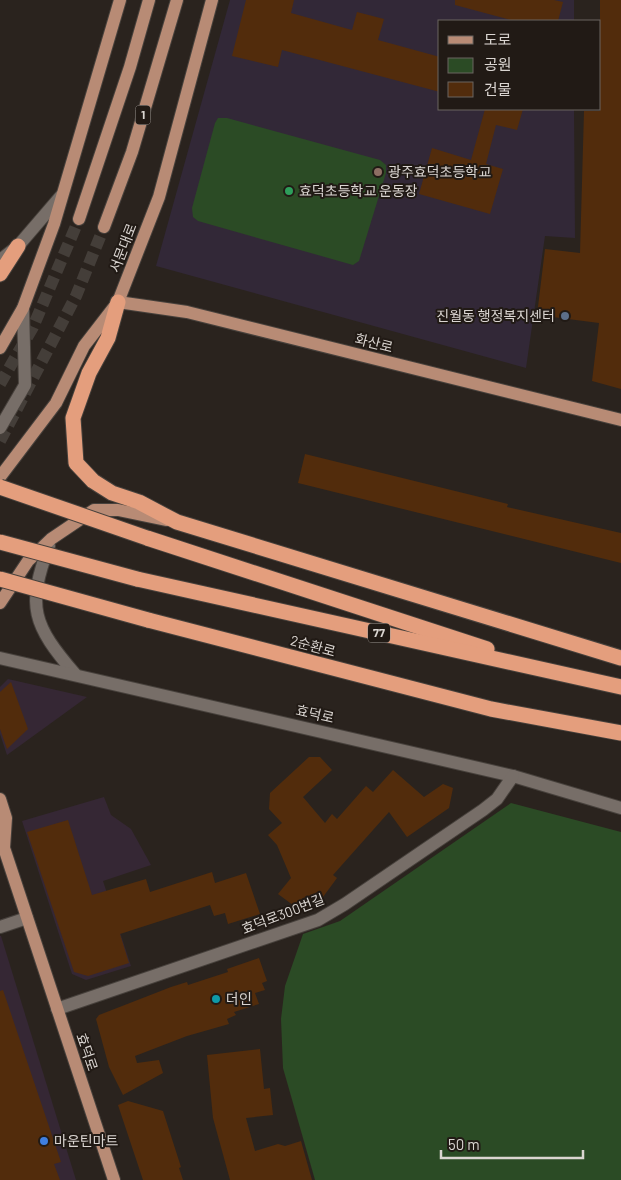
<svg xmlns="http://www.w3.org/2000/svg" width="621" height="1180" viewBox="0 0 621 1180" font-family="Barlow,'Noto Sans KR',sans-serif">
	<style>
		.commercial { fill: #352734 }
		.education { fill: #322837 }
		.green { fill: #2b4b25 }
		.building { fill: #522c0c }
		.lines { fill: none; stroke-linecap: round; stroke-linejoin: round }
		.major-tunnel { stroke: #443e39; stroke-width: 12; stroke-dasharray: 12 6; stroke-linecap: butt }
		.minor-casing { stroke: #47413c; stroke-width: 14 }
		.major-casing { stroke: #47413c; stroke-width: 14 }
		.highway-casing { stroke: #47413c; stroke-width: 17 }
		.minor { stroke: #776e68; stroke-width: 12 }
		.major { stroke: #b88b75; stroke-width: 12 }
		.highway { stroke: #e49e7d; stroke-width: 15 }
		.highway-bridge-casing { stroke: #47413c; stroke-width: 17; stroke-linecap: butt }
		.highway-bridge { stroke: #e49e7d; stroke-width: 15 }
		.education-dot { fill: #8d6e63; stroke: #211a15; stroke-width: 2 }
		.leisure-dot { fill: #2e9e5b; stroke: #211a15; stroke-width: 2 }
		.service-dot { fill: #5c6f8a; stroke: #211a15; stroke-width: 2 }
		.culture-dot { fill: #0f9aa8; stroke: #211a15; stroke-width: 2 }
		.shop-dot { fill: #3f7fe0; stroke: #211a15; stroke-width: 2 }
		.labels { text-anchor: middle; stroke-width: 4; stroke-linejoin: round; paint-order: stroke }
		.shield { fill: #211a15; stroke: #a29d99; stroke-width: 1 }
		.shield-label { font-size: 12px; font-weight: bold; fill: #dad5d1 }
		.poi-label { font-size: 14px; fill: #dad5d1; stroke: #211a15; text-anchor: start }
		.street-label { font-size: 14px; fill: #dad5d1; stroke: #211a15 }
	</style>
	<rect width="100%" height="100%" fill="#2a231e"/>
	<g class="commercial">
		<path d="M8,679L87,697L7,755L0,734V687Z"/>
		<path d="M104,797L111,815L131,829L151,865L103,881L131,966L86,980L72,974L22,821Z"/>
		<path d="M0,936H1L76,1180H0Z"/>
	</g>
	<path class="education" d="M230,0H574V21H440V109H574L575,238L545,236L526,368L156,266Z"/>
	<g class="green">
		<path d="M218,118H227L380,160L386,165V173L359,261L353,265L198,221L193,217L192,208L215,123Z"/>
		<path d="M511,803L621,832V1180H315L283,1068L281,1019L285,986L303,934L340,921Z"/>
	</g>
	<g class="building">
		<path d="M246,0H294L291,13L352,30L357,12L384,19L378,40L440,57V92L282,50L278,67L232,56Z"/>
		<path d="M455,0H554L563,2L558,21H515L455,5Z"/>
		<path d="M600,0H621V389L592,381L599,323L537,315L545,249L580,253L584,111H600Z"/>
		<path d="M485,109H523L517,130L496,125L486,164L503,169L490,214L419,194L432,148L471,160Z"/>
		<path d="M305,454L508,504L507,507L621,533V563L298,483Z"/>
		<path d="M11,682L28,729L7,749L0,729V692Z"/>
		<path d="M309,757H320L332,770L303,797L325,823L332,814L337,819L366,786L373,792L393,770L424,797L443,784L453,788L449,808L407,837L389,812L333,875L337,878L323,897L301,911L278,894L291,878L277,845L268,835L282,823L269,809L270,793Z"/>
		<path d="M68,820L92,895L146,879L150,892L212,872L215,883L246,873L260,914L228,924L225,913L214,916L210,905L120,934L129,963L88,976L74,972L27,832Z"/>
		<path d="M259,958L267,981L262,983L265,990L255,993L259,1004L234,1012L236,1015L227,1019L229,1024L187,1036L135,1056L137,1063L159,1060L163,1073L123,1095L109,1067L96,1019L99,1015L171,987L187,982L188,985L228,972L227,969Z"/>
		<path d="M3,990L61,1162L54,1164L60,1180H0V991Z"/>
		<path d="M260,1049L264,1089L270,1088L273,1115L246,1118L255,1151L278,1144L285,1146L301,1141L312,1180H230L213,1118L207,1055Z"/>
		<path d="M128,1101L163,1111L181,1167L179,1168L183,1180H143L118,1105Z"/>
	</g>
	<g class="lines">
		<g class="major-tunnel">
			<path d="M0,384L33,327L79,219"/>
			<path d="M0,441L76,296L104,227"/>
		</g>
		<g class="minor-casing">
			<g id="minor">
				<path d="M0,260L18,246L61,196"/>
				<path d="M0,428L25,385L23,308"/>
				<path d="M49,546C26,607 33,625 75,674"/>
				<path d="M0,658L513,776L621,808"/>
				<path d="M0,927L27,918"/>
				<path d="M57,1009L318,920L345,904L483,810L497,799L513,776"/>
			</g>
		</g>
		<g class="major-casing">
			<g id="major">
				<path d="M79,219L130,67L149,0"/>
				<path d="M104,227L132,152L177,0"/>
				<path d="M118,302L187,312L621,420"/>
				<path d="M0,348L23,308L54,224L120,0"/>
				<path d="M0,477L56,403L84,346L118,302L159,197L212,0"/>
				<path d="M0,603L28,561L51,539L94,510H118L166,520"/>
				<path d="M0,799L6,818L4,848L114,1180"/>
			</g>
		</g>
		<g class="highway-casing">
			<g id="highway">
				<path d="M0,274L18,246"/>
				<path d="M118,302L108,338L89,373L73,418L76,463L93,481L112,493L139,502L177,522L621,658"/>
				<path d="M147,538L487,649"/>
				<path d="M137,579L621,687"/>
				<path d="M148,620L491,709L621,733"/>
			</g>
		</g>
		<use href="#minor" class="minor"/>
		<use href="#major" class="major"/>
		<use href="#highway" class="highway"/>
		<g class="highway-bridge-casing">
			<g id="highway-bridge">
				<path d="M0,487L147,538"/>
				<path d="M0,542L137,579"/>
				<path d="M0,579L148,620"/>
			</g>
		</g>
		<use href="#highway-bridge" class="highway-bridge"/>
	</g>
	<circle class="education-dot" cx="378" cy="172" r="5"/>
	<circle class="leisure-dot" cx="289" cy="191" r="5"/>
	<circle class="service-dot" cx="565" cy="316" r="5"/>
	<circle class="culture-dot" cx="216" cy="999" r="5"/>
	<circle class="shop-dot" cx="44" cy="1141" r="5"/>
	<g class="labels">
		<g class="shield">
			<rect x="135.5" y="105.5" width="15" height="19" rx="4"/>
			<rect x="368" y="623.5" width="22" height="19" rx="4"/>
		</g>
		<g class="shield-label">
			<text x="143" y="119">1</text>
			<text x="379" y="637">77</text>
		</g>
		<g class="poi-label">
			<text x="388" y="177">광주효덕초등학교</text>
			<text x="299" y="196">효덕초등학교 운동장</text>
			<text x="555" y="321" text-anchor="end">진월동 행정복지센터</text>
			<text x="226" y="1004">더인</text>
			<text x="54" y="1146">마운틴마트</text>
		</g>
		<g class="street-label">
			<text transform="translate(123 248) rotate(-69)" y="5">서문대로</text>
			<text transform="translate(374 343) rotate(14)" y="5">화산로</text>
			<text transform="translate(313 646) rotate(15)" y="5">2순환로</text>
			<text transform="translate(315 714) rotate(13)" y="5">효덕로</text>
			<text transform="translate(283 914) rotate(-21)" y="5">효덕로300번길</text>
			<text transform="translate(87 1052) rotate(71)" y="5">효덕로</text>
		</g>
	</g>
	<rect x="438" y="20" width="162" height="90" fill="#211a15" stroke="#6b6560"/>
	<rect x="448" y="36" width="25" height="8" fill="#b88b75" stroke="#6b6560"/>
	<text x="484" y="45" font-size="15" fill="#dad5d1">도로</text>
	<rect x="448" y="58" width="25" height="15" fill="#2b4b25" stroke="#6b6560"/>
	<text x="484" y="70" font-size="15" fill="#dad5d1">공원</text>
	<rect x="448" y="82" width="25" height="15" fill="#522c0c" stroke="#6b6560"/>
	<text x="484" y="95" font-size="15" fill="#dad5d1">건물</text>
	<path d="M441 1150v8h142v-8" fill="none" stroke="#dad5d1" stroke-width="2.5"/>
	<text x="448" y="1150" font-size="15" fill="#dad5d1" stroke="#211a15" stroke-width="4" paint-order="stroke">50 m</text>
</svg>
